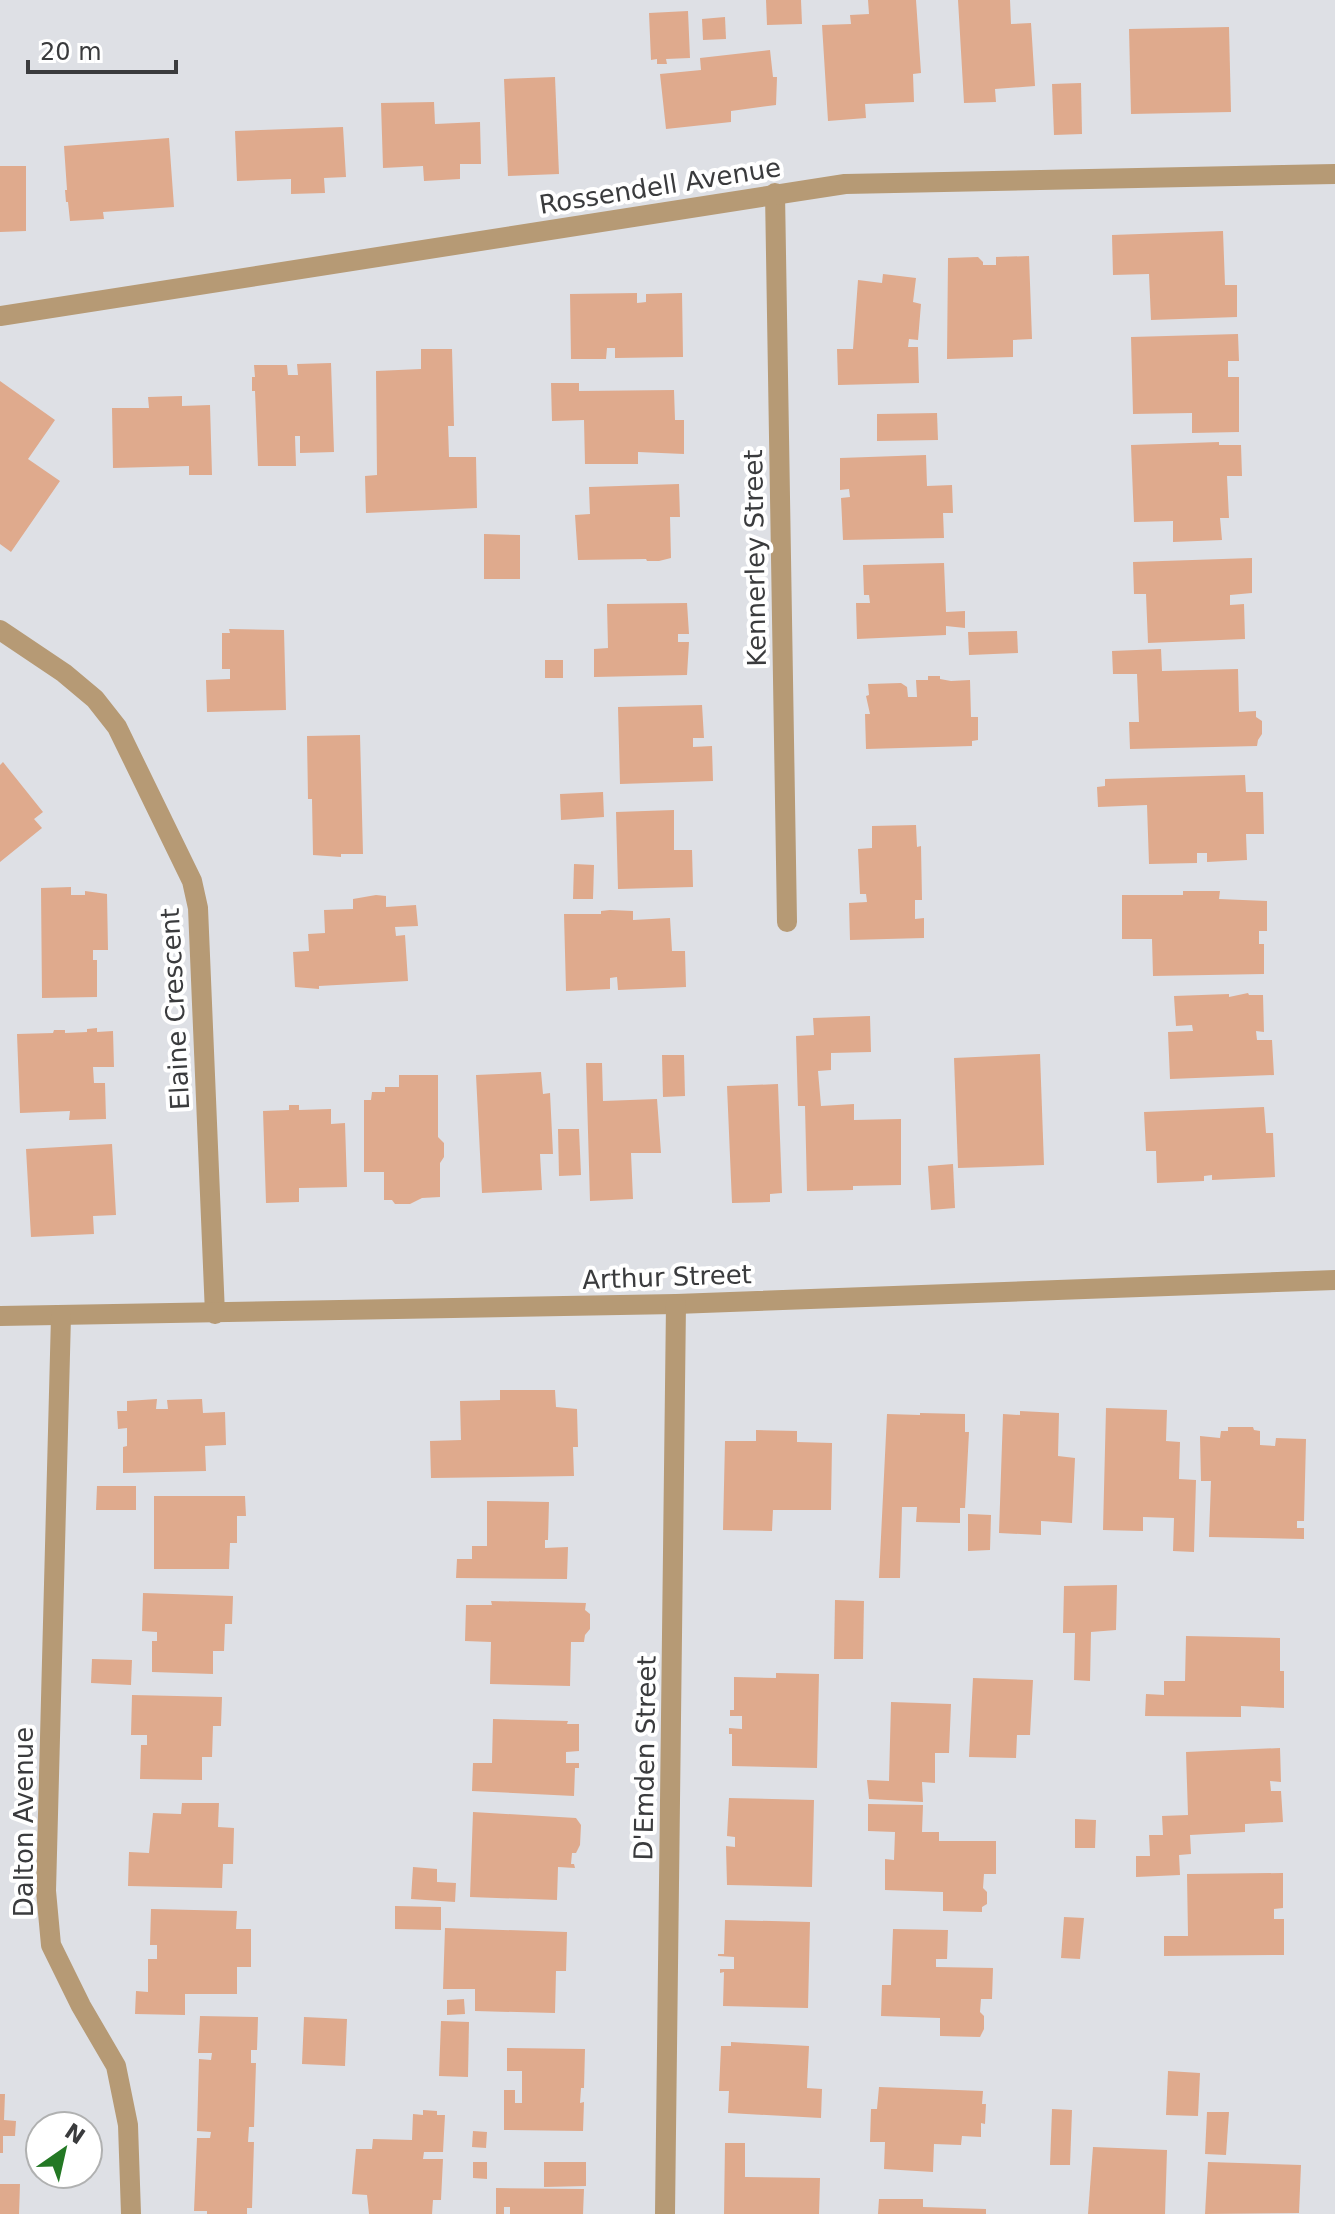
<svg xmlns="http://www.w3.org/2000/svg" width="1335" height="2214" viewBox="0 0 1335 2214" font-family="'DejaVu Sans',sans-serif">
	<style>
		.building { fill: #dfaa8d }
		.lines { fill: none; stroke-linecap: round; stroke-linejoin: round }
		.street { stroke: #b69a75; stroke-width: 20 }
		.labels { text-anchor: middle; stroke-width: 8; stroke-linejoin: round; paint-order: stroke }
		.street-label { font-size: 26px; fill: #3a3b3d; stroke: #fff }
	</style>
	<rect width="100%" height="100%" fill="#dee0e5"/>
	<g class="building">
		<path d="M766,0H801L802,24L767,25Z"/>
		<path d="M868,0H916L921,73L913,74L914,102L865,104L866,118L828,121L822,25L851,24L850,15L869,14Z"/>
		<path d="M958,0H1010L1011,24L1031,23L1035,86L995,89L996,102L964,103Z"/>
		<path d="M688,11L690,58L666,59L667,64H657V59L651,60L649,13Z"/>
		<path d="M725,17L726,39L703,40L702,19Z"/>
		<path d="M1229,27L1231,112L1131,114L1129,29Z"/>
		<path d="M770,50L773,77H777L776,105L731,111V122L666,129L660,74L701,70L700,58Z"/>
		<path d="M555,77L559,174L508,176L504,79Z"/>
		<path d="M1081,83L1082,134L1054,135L1052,84Z"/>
		<path d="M434,102L435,124L480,122L481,164H460V179L424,181L423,166L383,168L381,103Z"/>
		<path d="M343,127L346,177L324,178L325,193L291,194V179L237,181L235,131Z"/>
		<path d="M169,138L174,207L103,212L104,219L70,221L68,202H66L65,190H67L64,146Z"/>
		<path d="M0,166H26V231L0,232Z"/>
		<path d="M1223,231L1225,285H1237V317L1151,320L1149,274L1113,275L1112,235Z"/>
		<path d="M1029,256L1032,339L1013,340V357L947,359L948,258L978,257L983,262V265H996V257Z"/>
		<path d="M883,274L916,278L913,302L921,304L918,340L909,339L908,347H918L919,383L838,385L837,349H853L858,280L882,283Z"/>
		<path d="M637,293V303L646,302V294L682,293L683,357L615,358V348H607L606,359H571L570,294Z"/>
		<path d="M1238,334L1239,361H1228V377H1239V432L1192,433V413L1133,414L1131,337Z"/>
		<path d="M421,349H452L454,426H448L449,457H476L477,508L366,513L365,476L377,475L376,371L421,369Z"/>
		<path d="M331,363L334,452L300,453V436H295L296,466H258L255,391H252V377H255L254,365H287L288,375H298L297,364Z"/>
		<path d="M0,381L55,420L28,459L60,481L11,552L0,544Z"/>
		<path d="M551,383H579V391L674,390L675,420H684V454L638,452V464H585L584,420L552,421Z"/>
		<path d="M182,396V406L210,405L212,475H189V466L113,468L112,408H149L148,397Z"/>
		<path d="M937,413L938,440L877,441V414Z"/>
		<path d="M1219,442V445H1241L1242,476H1227L1229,518H1220L1222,540L1173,542V521L1134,522L1131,445Z"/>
		<path d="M926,455L927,486L952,485L953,513H943L944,538L843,540L841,498L850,497L849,489L840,490V458Z"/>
		<path d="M679,484L680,517H670L671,558L659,561H647L646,559L578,560L575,515L590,514L589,487Z"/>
		<path d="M484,534L520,535V579H484Z"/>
		<path d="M1252,558V593L1230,595V605L1244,604L1245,639L1148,643L1146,594H1134L1133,562Z"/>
		<path d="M944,563L946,612L965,611V628L946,626V635L857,639L856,603H870L869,595H864L863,565Z"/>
		<path d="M687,603L689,634H678V642H689L687,675L594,677V649L608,648L607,604Z"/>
		<path d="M229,629L284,630L286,710L207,712L206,680L230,679V669H222V633H230Z"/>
		<path d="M1017,631L1018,653L969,655L968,632Z"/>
		<path d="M1161,649L1162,671L1238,669L1239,712L1256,711V717L1262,721V734L1258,740L1257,746L1130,749L1129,722H1139L1137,674H1113L1112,651Z"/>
		<rect x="545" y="660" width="18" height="18"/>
		<path d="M928,676H940V679L951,681L970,680L971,717H978V740L972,741V746L866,749L865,714H870L866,696L869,695L868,684L901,683L907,687L908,697H917L916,680H928Z"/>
		<path d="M702,705L704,738H693V747L712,746L713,781L620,784L618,707Z"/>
		<path d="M360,735L363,854H341V857L313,855L312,799H308L307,736Z"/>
		<path d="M3,762L43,812L34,819L42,828L0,862V765Z"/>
		<path d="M1245,775L1246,792H1263L1264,834H1246L1247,860L1207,862V853H1197V863L1149,864L1147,805L1098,807L1097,787L1105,786V779Z"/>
		<path d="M603,792L604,817L561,820L560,794Z"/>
		<path d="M674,810V850H692L693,887L618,889L616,812Z"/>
		<path d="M916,825L917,847L921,846L922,900H915V919L924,918V938L850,940L849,903L867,902L866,894H860L858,849L872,848V826Z"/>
		<path d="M574,864L594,865L593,899H573Z"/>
		<path d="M71,887V895H85V891L107,894L108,950H93V960H97V997L42,998L41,888Z"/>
		<path d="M1183,891H1220L1219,899L1267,901V931H1259V944H1264V974L1153,976L1152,939H1122V895H1183Z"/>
		<path d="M376,895L386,896V907L416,905L418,926L395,927L396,936L405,935L408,981L319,986V989L295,987L293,952L309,951L308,934L325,933L324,910L353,909V899Z"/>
		<path d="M610,910L633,911V920L670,918L672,951H685L686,987L618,990L617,977L610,978V989L566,991L564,914H601V911Z"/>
		<path d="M1248,993L1249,995H1263L1264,1032L1256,1031L1257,1040H1272L1274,1075L1170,1079L1168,1032L1193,1031L1192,1025L1176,1026L1174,996L1229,994V997Z"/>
		<path d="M870,1016L871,1052L831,1053V1070L818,1071L821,1106L854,1104V1120L901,1119V1185L853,1186V1190L807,1191L805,1106H798L796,1036L814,1035L813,1018Z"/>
		<path d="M97,1028V1032L113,1031L114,1067H93L94,1083H105L106,1119L69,1120L70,1111L20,1113L17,1034L53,1033L54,1030H65V1033L87,1032V1029Z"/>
		<path d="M1040,1054L1044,1165L958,1168L954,1058Z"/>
		<path d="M662,1055H684L685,1096L663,1097Z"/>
		<path d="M586,1063H602L603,1101L657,1099L661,1153H631L633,1199L590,1201Z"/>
		<path d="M541,1072L543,1094L550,1093L553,1154H540L542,1190L482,1193L476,1075Z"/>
		<path d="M399,1075H438V1137L444,1143V1157L440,1163V1197L422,1198L410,1204H395L392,1200H384V1172H364V1100H371L372,1092H385V1087H399Z"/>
		<path d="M778,1084L782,1193L770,1194V1202L732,1203L727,1086Z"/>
		<path d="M289,1105H299V1110L331,1109V1124L345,1123L347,1187L299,1188V1202L266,1203L263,1111L289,1110Z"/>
		<path d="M1264,1107L1266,1133H1273L1275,1177L1212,1180V1175L1204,1176V1181L1157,1183L1156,1151H1146L1144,1112Z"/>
		<path d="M558,1129H579L581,1175L559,1176Z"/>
		<path d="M112,1144L116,1215L93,1216L94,1234L31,1237L26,1149Z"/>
		<path d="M953,1164L955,1208L931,1210L928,1166Z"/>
		<path d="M500,1390H555L556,1407L577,1409L578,1447H573L574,1476L431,1478L430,1441L461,1440L460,1401L500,1400Z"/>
		<path d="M157,1399L156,1409H168L167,1400L202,1399L203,1413L225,1412L226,1445L205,1446L206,1471L123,1473V1447L127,1446V1428L118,1429L117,1411H127V1401Z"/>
		<path d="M1106,1408L1167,1410L1166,1441L1180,1442L1179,1479L1196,1480L1194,1552L1173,1551L1174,1518L1143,1517V1531L1103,1530Z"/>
		<path d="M1020,1411L1059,1413L1058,1456L1075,1458L1072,1523L1041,1521V1535L999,1533L1003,1414L1020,1415Z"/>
		<path d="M920,1413L965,1414V1432H969L965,1508H960V1523L916,1522L917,1507H902L900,1578H879L887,1414L920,1415Z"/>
		<path d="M1228,1427H1253L1254,1430L1260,1431V1445L1275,1446L1276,1438L1306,1439L1304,1521H1297V1528H1304V1539L1209,1537L1211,1481H1201L1200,1436L1220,1438L1221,1431H1228Z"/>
		<path d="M756,1430L797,1431V1442L832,1443L831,1510H773L772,1531L723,1530L725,1441H756Z"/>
		<path d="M97,1486H136V1510H96Z"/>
		<path d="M154,1496H245L246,1516H237V1543H230L229,1569H154Z"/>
		<path d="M487,1501L549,1502L548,1540H545V1548L568,1547L567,1579L456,1578L457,1559H472V1546H487Z"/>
		<path d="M968,1514L991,1515L990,1550L968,1551Z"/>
		<path d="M1117,1585L1116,1630L1091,1632L1090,1681L1074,1680L1075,1633H1063L1064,1586Z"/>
		<path d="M143,1593L233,1596L232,1624H225L224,1651H213V1674L152,1672V1641H157V1632L142,1631Z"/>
		<path d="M835,1600L864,1601L863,1659H834Z"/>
		<path d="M491,1601L586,1603L585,1610L590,1614V1629L585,1635L584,1642H571L570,1686L490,1684L491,1642L465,1641L466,1605H492Z"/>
		<path d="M1186,1636L1280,1638V1671H1284V1708L1241,1706V1717L1145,1716L1146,1694L1164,1695V1681H1185Z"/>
		<path d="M92,1659L132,1660L131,1685L91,1683Z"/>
		<path d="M776,1673L819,1674L817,1768L732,1766V1734H729V1728L742,1729V1716H730V1710H734V1677L776,1678Z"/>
		<path d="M973,1678L1033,1680L1030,1735H1017L1016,1758L969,1757Z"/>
		<path d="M132,1695L222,1697L221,1726H213L212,1757H202V1780L140,1779L141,1745H147V1735H131Z"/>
		<path d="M891,1702L951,1704L949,1753H935V1783L922,1782L923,1802L869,1799L867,1780L889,1781Z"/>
		<path d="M493,1719L568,1721L567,1724H579V1751L566,1752V1763H579V1768H575L574,1796L472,1791L473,1763H492Z"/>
		<path d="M1280,1748L1281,1782L1270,1781L1271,1791H1281L1283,1822L1245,1824V1832L1190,1835L1191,1854L1179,1855L1180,1875L1136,1877V1856H1150L1149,1835H1163L1162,1816L1188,1815L1186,1752Z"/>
		<path d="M729,1798L814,1800L812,1887L727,1885L726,1846L735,1847V1837L727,1836Z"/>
		<path d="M182,1803H219L218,1827L234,1828L233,1864H223L222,1888L128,1886L129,1852L149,1853L153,1813L181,1814Z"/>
		<path d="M868,1804L923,1805L922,1832H939V1841H996V1874H984L983,1888L987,1892V1904L982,1907V1912L943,1911V1892L885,1890V1859L894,1860L895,1832L868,1831Z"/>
		<path d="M473,1812L576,1818L581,1825L580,1845L576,1853H572L571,1864H574L575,1868L558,1867L557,1900L470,1897Z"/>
		<path d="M1075,1819L1096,1820L1095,1848H1075Z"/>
		<path d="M413,1867L437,1869V1882L456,1883L455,1902L411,1899Z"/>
		<path d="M1283,1873V1908L1274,1909V1919H1284V1955L1164,1956V1936H1188L1187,1874Z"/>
		<path d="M395,1906L441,1907V1930L395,1929Z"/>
		<path d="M151,1909L237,1911L236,1929H251V1967H237V1994H185V2015L135,2014L136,1991L148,1992V1959H157V1945H150Z"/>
		<path d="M1064,1917L1084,1918L1080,1959L1061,1958Z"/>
		<path d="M725,1920L810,1922L808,2008L723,2006L724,1972L720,1973V1969H734V1957L718,1956V1954H724Z"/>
		<path d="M445,1928L567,1932L566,1971H556L555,2013L475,2011V1989H443Z"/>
		<path d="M893,1929L948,1930L947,1959H936V1967L993,1968L992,1999H981L980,2012L984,2016V2029L980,2037L940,2036V2018L881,2016L882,1985H891Z"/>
		<path d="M464,1999L465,2014L447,2015V2000Z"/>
		<path d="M200,2016L258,2017L257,2050H251V2063H256L254,2127H249L248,2142H254L252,2208H247V2214H207V2211H194L197,2138H210L211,2132L197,2131L199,2059L211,2060L212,2053H198Z"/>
		<path d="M304,2017L347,2019L345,2066L302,2064Z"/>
		<path d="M441,2021L469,2022L468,2077L439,2076Z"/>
		<path d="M731,2042L809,2046L807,2088L822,2089L821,2118L728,2113L729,2091H719L721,2046H731Z"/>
		<path d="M507,2048L585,2049L584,2088H581L580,2103L584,2102L583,2131L504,2130V2090H515V2103H522V2071H507Z"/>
		<path d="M1168,2071L1200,2073L1198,2116L1166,2115Z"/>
		<path d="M879,2087L983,2091L982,2104H986L985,2124L981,2123V2137L962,2136L961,2145L934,2144L933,2172L884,2169L885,2142H870L871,2109H877Z"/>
		<path d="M0,2094H5L4,2120L16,2121L15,2136H3V2153H0Z"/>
		<path d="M1052,2109L1072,2110L1070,2165H1050Z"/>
		<path d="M423,2110L437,2111V2115H445L443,2152H424L423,2159H443L441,2200H433L432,2214H369L367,2195L352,2194L356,2149H372L373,2139L412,2140L413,2114L423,2115Z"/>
		<path d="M1207,2112H1229L1226,2155L1205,2154Z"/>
		<path d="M473,2131L487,2132L486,2148L472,2147Z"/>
		<path d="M725,2143H745V2177L820,2178L819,2214H724Z"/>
		<path d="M1093,2147L1167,2150L1165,2214H1088Z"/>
		<path d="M473,2162H487V2179L473,2178Z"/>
		<path d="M544,2162H586V2186L544,2187Z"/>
		<path d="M1208,2162L1301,2165L1299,2213L1205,2214Z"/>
		<path d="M0,2184H20L19,2214H0Z"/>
		<path d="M496,2188L584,2189L583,2214H510V2207H504V2214H496Z"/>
		<path d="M879,2199H923V2207L986,2209V2214H878Z"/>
	</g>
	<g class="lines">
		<g class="street">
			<path d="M775,193L787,922"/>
			<path d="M0,316L845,184L1335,174"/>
			<path d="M0,630L64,673L95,699L117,727L192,881L198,908L215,1314"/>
			<path d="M0,1316L676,1304L1335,1280"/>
			<path d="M61,1316L46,1891L51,1945L81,2006L116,2066L128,2125L131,2214"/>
			<path d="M665,2214L676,1304"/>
		</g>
	</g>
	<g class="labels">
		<g class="street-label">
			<text transform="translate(660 186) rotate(-9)" y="9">Rossendell Avenue</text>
			<text transform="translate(755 558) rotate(-91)" y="9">Kennerley Street</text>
			<text transform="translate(175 1009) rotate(-93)" y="9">Elaine Crescent</text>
			<text transform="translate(667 1277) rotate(-2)" y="9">Arthur Street</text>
			<text transform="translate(645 1758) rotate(-89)" y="9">D'Emden Street</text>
			<text transform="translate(24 1822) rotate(-90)" y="9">Dalton Avenue</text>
		</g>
	</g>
	<g transform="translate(64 2150) rotate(34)"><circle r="38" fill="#ffffff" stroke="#b0b1b1" stroke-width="2"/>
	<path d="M0-6L14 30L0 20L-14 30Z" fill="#237824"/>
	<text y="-12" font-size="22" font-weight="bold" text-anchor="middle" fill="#3a3b3d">N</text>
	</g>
	<path d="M28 60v12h148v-12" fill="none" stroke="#3a3b3d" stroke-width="4"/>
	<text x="40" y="60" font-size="24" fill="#3a3b3d" stroke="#ffffff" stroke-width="6" paint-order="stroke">20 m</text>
</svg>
